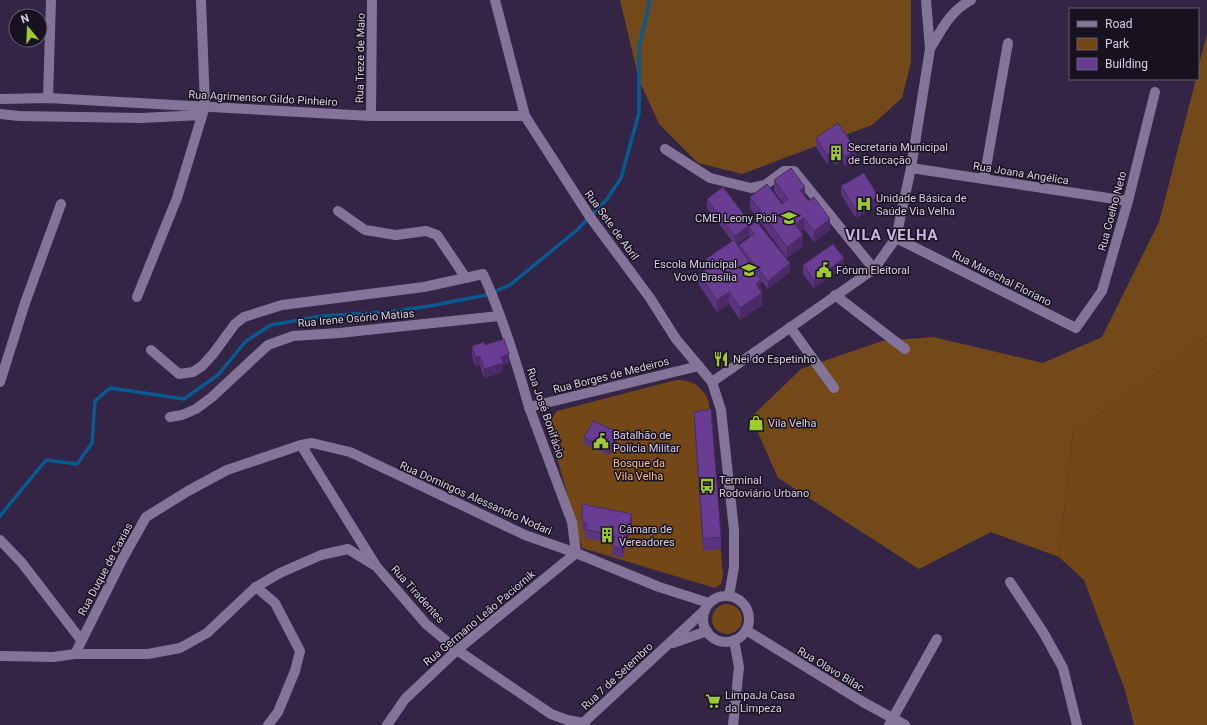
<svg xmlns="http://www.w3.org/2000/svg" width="1207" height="725" viewBox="0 0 1207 725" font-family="Roboto,sans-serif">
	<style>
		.green { fill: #734816 }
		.forest { fill: #734919 }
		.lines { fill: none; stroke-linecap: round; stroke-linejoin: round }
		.stream { stroke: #075b91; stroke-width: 3.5 }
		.minor { stroke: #85749a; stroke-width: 10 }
		.tertiary { stroke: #85749a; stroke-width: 10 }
		.secondary { stroke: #85749a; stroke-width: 10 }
		.wall { fill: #5b347f; fill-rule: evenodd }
		.shaded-wall { fill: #4a2b68 }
		.building { fill: #6a3d94; stroke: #4a2b68 }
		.labels { text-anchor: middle; stroke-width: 3; stroke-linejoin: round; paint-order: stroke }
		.street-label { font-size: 11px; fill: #d7cee3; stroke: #181220 }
		.poi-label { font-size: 11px; fill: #d7cee3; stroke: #181220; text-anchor: start }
		.park-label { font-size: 11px; fill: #fabe83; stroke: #181220 }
		.district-label { font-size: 15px; font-weight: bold; letter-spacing: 1px; fill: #cab7e1; stroke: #181220 }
	</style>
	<rect width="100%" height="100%" fill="#342445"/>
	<g class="green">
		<path d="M1207,336V725H1134L1125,690L1084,580L1059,557L1073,433Z"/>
		<path d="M676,380C694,380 702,387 709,402L723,576L721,584L715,588L582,548L550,432L551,419L557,411Z"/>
		<circle cx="727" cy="619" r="15"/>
	</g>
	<g class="forest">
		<path d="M620,0H911V62L902,98L872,125L742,174L698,163L659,124L639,80Z"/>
		<path d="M1207,34V336L1073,433L1059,557L991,532L919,569L778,478L751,417L801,369L882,341L933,337L1043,363L1102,337L1159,222L1196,79H1198V69Z"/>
	</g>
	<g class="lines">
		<path class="stream" d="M0,516L46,460L77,464L92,443L95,401L110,388L184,399L218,375L246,341L271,325L321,316L387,312L430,306L486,295L510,285L577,230L607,199L621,178L639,113V47L650,0"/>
		<g class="minor">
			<path d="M930,49C942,29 950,11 971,0"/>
			<path d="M48,98L51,0"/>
			<path d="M0,99L48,98L371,116H525"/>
			<path d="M0,114L19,116L141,118L202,115"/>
			<path d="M371,116L372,0"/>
			<path d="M665,149L710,178L751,188L765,185L784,171H794L874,269"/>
			<path d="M911,168L1128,201"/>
			<path d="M984,179L1008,43"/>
			<path d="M338,211L365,230L396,235L426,231L437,235L466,278"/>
			<path d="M896,238L1076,328L1102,291L1128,201L1155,92"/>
			<path d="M835,295L905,349"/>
			<path d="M137,297L177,198L205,106L201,0"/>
			<path d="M790,327L834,388"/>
			<path d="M151,350L179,374L193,372L202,366L213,354L235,324L244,317L282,305L424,287L483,274C502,315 517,364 529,407"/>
			<path d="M0,382L25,303L61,204"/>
			<path d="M170,417L182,415L196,409L212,397L268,345L293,336L339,333L499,316"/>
			<path d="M301,445L376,566L426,624L457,650L551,714L567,720L584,723L585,725"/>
			<path d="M0,540L22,563L81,640"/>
			<path d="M1010,582L1043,632L1063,668L1077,725"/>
			<path d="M256,587L275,603L300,651L295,671L278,712L268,725"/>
			<path d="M746,630L863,702L905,725"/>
			<path d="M75,654H148L180,648L207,633L256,587L280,573L321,555L348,549L374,565"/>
			<path d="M387,725L405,699L457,650L576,553"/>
			<path d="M889,725L937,639"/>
		</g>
		<g class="tertiary">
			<path d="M712,382L874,269L896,238L911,168L930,49L926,0"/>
			<path d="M576,553L572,522L529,407L699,366"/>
			<path d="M673,643L707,631"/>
			<path d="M0,656L53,657L75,654L123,558L146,517L188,491L227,470L301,445L312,443L350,452L525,535L576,553L659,587L709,603"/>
			<path d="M581,725L705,610"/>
		</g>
		<g class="secondary">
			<path d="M495,0L525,116L590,217L650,298L676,339L712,382L721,410L734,530V567L729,596"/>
			<circle cx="726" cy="619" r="23"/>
			<path d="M733,725L739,667L734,640"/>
		</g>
	</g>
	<g class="wall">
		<path d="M816,138L856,159L845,166L842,161L836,165L832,161L827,164L816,147Z"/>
		<path d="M774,180L805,196L830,230L814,242L804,229L800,232L803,246L787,258L750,208V197L782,204L783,203L774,191Z"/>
		<path d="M841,186L878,205L856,218L841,195Z"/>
		<path d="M707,199L751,225L790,272L768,289L761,281V292L762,305L740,320L729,304L717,312L699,285V274L706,270V259L732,241L707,208ZM749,235L750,237L739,245V248L737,244Z"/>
		<path d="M803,265L844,267L814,288L803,274Z"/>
		<path d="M485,345L509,363L503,365V372L484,378L480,365L475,366L472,355V346Z"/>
		<path d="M694,412L721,537V549L703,551L694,423Z"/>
		<path d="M584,438H618L609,455L584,444Z"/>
		<path d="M582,504L632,523L622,558L612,555L613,544L585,538V531L582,530Z"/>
	</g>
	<g class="shaded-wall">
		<path d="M856,150V159L845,166V157Z"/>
		<path d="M832,152V161L827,164V155Z"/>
		<path d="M842,153V161L836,165V157Z"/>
		<path d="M805,187V198L800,190Z"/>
		<path d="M878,196V205L856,218V210Z"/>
		<path d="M804,218V229L795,236V224Z"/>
		<path d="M830,219V230L814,242V231Z"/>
		<path d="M751,224V230L749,227V235L735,245V236Z"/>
		<path d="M803,235V246L787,258V247Z"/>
		<path d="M844,258V267L814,288V280Z"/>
		<path d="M790,263V272L768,289V281Z"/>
		<path d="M761,280V292L756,296V284Z"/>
		<path d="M729,292V304L717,312V300Z"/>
		<path d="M762,293V305L740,320V308Z"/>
		<path d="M509,354V363L503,365V372L484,378V369L501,357Z"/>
		<path d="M480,356V365L475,366V357Z"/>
		<path d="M618,432V438L609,455V449Z"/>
		<path d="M632,514V523L622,558V549Z"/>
	</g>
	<g class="building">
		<path d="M838,123L856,150L845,157L842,153L836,157L832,152L827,155L816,138Z"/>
		<path d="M791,168L805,187L800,190L808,201L814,197L830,219L814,231L804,218L795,224L803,235L787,247L750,197L767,184L782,204L788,199L774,180Z"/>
		<path d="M864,173L878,196L856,210L841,186Z"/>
		<path d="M723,187L751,224L735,236L707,199Z"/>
		<path d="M756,221L790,263L768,281L739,245L754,234L749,227Z"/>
		<path d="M734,240L761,280L756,284L762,293L740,308L729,292L717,300L699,274L711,266L706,259Z"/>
		<path d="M833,244L844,258L814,280L803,265Z"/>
		<path d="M504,339L509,354L501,357L503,363L484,369L480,356L475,357L472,346L484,342L485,345Z"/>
		<path d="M711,409L721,537L703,539L694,412Z"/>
		<path d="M593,421L618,432L609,449L584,438Z"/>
		<path d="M582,504L632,514L622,549L612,546L615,536L585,529L587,523L582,521Z"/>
	</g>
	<defs>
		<g id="building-bare" transform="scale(1.2)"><path d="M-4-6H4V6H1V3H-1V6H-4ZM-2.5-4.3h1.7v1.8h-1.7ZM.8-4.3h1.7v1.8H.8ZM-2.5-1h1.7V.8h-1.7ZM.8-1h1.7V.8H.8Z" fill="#9dca30" stroke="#181220" stroke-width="2.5" paint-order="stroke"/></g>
		<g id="hospital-bare" transform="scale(1.2)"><path d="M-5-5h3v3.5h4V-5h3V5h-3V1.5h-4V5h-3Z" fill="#9dca30" stroke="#181220" stroke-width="2.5" paint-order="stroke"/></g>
		<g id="school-bare" transform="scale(1.2)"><path d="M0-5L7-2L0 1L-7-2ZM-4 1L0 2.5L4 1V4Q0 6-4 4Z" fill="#9dca30" stroke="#181220" stroke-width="2.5" paint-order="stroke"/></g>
		<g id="civic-bare" transform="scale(1.2)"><path d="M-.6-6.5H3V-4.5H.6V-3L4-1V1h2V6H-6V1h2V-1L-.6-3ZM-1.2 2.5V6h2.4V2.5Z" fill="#9dca30" stroke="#181220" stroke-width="2.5" paint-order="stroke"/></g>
		<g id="restaurant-bare" transform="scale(1.2)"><path d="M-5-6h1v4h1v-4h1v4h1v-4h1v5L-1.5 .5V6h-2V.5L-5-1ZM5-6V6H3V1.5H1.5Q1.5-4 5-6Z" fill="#9dca30" stroke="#181220" stroke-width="2.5" paint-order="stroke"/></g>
		<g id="shop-bare" transform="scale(1.2)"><path d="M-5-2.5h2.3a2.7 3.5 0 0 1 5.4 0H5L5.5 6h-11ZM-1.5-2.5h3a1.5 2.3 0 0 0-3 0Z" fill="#9dca30" stroke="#181220" stroke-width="2.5" paint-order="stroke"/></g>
		<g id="bus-bare" transform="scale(1.2)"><path d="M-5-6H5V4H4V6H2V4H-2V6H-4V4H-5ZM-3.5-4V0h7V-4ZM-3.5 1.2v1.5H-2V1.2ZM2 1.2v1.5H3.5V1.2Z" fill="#9dca30" stroke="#181220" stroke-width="2.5" paint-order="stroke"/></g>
		<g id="supermarket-bare" transform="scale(1.2)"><path d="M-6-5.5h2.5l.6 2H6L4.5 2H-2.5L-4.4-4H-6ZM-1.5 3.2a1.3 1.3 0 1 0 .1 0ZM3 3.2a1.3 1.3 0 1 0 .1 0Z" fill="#9dca30" stroke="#181220" stroke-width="2.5" paint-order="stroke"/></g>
	</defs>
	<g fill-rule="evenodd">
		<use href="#building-bare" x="836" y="153"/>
		<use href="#hospital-bare" x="864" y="204"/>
		<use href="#school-bare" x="789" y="218"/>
		<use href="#school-bare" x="749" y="270"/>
		<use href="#civic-bare" x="824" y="270"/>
		<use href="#restaurant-bare" x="721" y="359"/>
		<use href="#shop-bare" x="756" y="423"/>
		<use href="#civic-bare" x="601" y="441"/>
		<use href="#bus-bare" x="707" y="486"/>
		<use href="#building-bare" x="607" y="535"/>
		<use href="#supermarket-bare" x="713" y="701"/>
	</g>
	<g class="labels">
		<g class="street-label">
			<text transform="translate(360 58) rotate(-89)" y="4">Rua Treze de Maio</text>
			<text transform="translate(263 98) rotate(3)" y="4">Rua Agrimensor Gildo Pinheiro</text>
			<text transform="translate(1021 173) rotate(9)" y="4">Rua Joana Angélica</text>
			<text transform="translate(1112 211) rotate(-75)" y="4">Rua Coelho Neto</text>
			<text transform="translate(612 225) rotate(54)" y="4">Rua Sete de Abril</text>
			<text transform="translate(1002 278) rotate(27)" y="4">Rua Marechal Floriano</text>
			<text transform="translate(356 318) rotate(-5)" y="4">Rua Irene Osório Matias</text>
			<text transform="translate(611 375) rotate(-14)" y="4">Rua Borges de Medeiros</text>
			<text transform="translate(546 413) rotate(71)" y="4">Rua José Bonifácio</text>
			<text transform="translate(476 498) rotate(24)" y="4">Rua Domingos Alessandro Nodari</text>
			<text transform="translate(105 569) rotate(-62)" y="4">Rua Duque de Caxias</text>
			<text transform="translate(418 594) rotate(48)" y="4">Rua Tiradentes</text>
			<text transform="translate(479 618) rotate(-40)" y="4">Rua Germano Leão Paciornik</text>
			<text transform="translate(831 669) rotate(31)" y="4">Rua Olavo Bilac</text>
			<text transform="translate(617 676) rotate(-43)" y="4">Rua 7 de Setembro</text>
		</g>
		<g class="poi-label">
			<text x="848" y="151">Secretaria Municipal<tspan x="848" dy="13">de Educação</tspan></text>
			<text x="876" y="202">Unidade Básica de<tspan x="876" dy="13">Saúde Via Velha</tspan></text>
			<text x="777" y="222" text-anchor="end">CMEI Leony Pioli</text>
			<text x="737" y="268" text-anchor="end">Escola Municipal<tspan x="737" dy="13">Vovó Brasília</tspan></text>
			<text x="836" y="274">Fórum Eleitoral</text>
			<text x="733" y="363">Nei do Espetinho</text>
			<text x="768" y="427">Vila Velha</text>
			<text x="613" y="439">Batalhão de<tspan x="613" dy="13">Polícia Militar</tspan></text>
			<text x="719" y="484">Terminal<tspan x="719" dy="13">Rodoviário Urbano</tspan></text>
			<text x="619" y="533">Câmara de<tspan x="619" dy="13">Vereadores</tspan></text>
			<text x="725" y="699">LimpaJa Casa<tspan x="725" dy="13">da Limpeza</tspan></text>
		</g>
		<g class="park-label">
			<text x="639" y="467">Bosque da<tspan x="639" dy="13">Vila Velha</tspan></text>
		</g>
		<g class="district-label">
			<text x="892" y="240">VILA VELHA</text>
		</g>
	</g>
	<rect x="1069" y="8" width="130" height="72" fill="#181220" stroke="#645d6e"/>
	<rect x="1077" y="21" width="20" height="6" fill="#85749a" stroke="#645d6e"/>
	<text x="1105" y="28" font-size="12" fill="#d7cee3">Road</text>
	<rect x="1077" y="38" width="20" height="12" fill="#734816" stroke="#645d6e"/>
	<text x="1105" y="48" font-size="12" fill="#d7cee3">Park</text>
	<rect x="1077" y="58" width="20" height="12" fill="#6a3d94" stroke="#645d6e"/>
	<text x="1105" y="68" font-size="12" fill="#d7cee3">Building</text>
	<g transform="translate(28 28) rotate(341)"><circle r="19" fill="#181220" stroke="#645d6e"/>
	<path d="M0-3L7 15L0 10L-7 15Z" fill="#9dca30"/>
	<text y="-6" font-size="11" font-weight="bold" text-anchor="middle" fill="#d7cee3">N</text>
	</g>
</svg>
